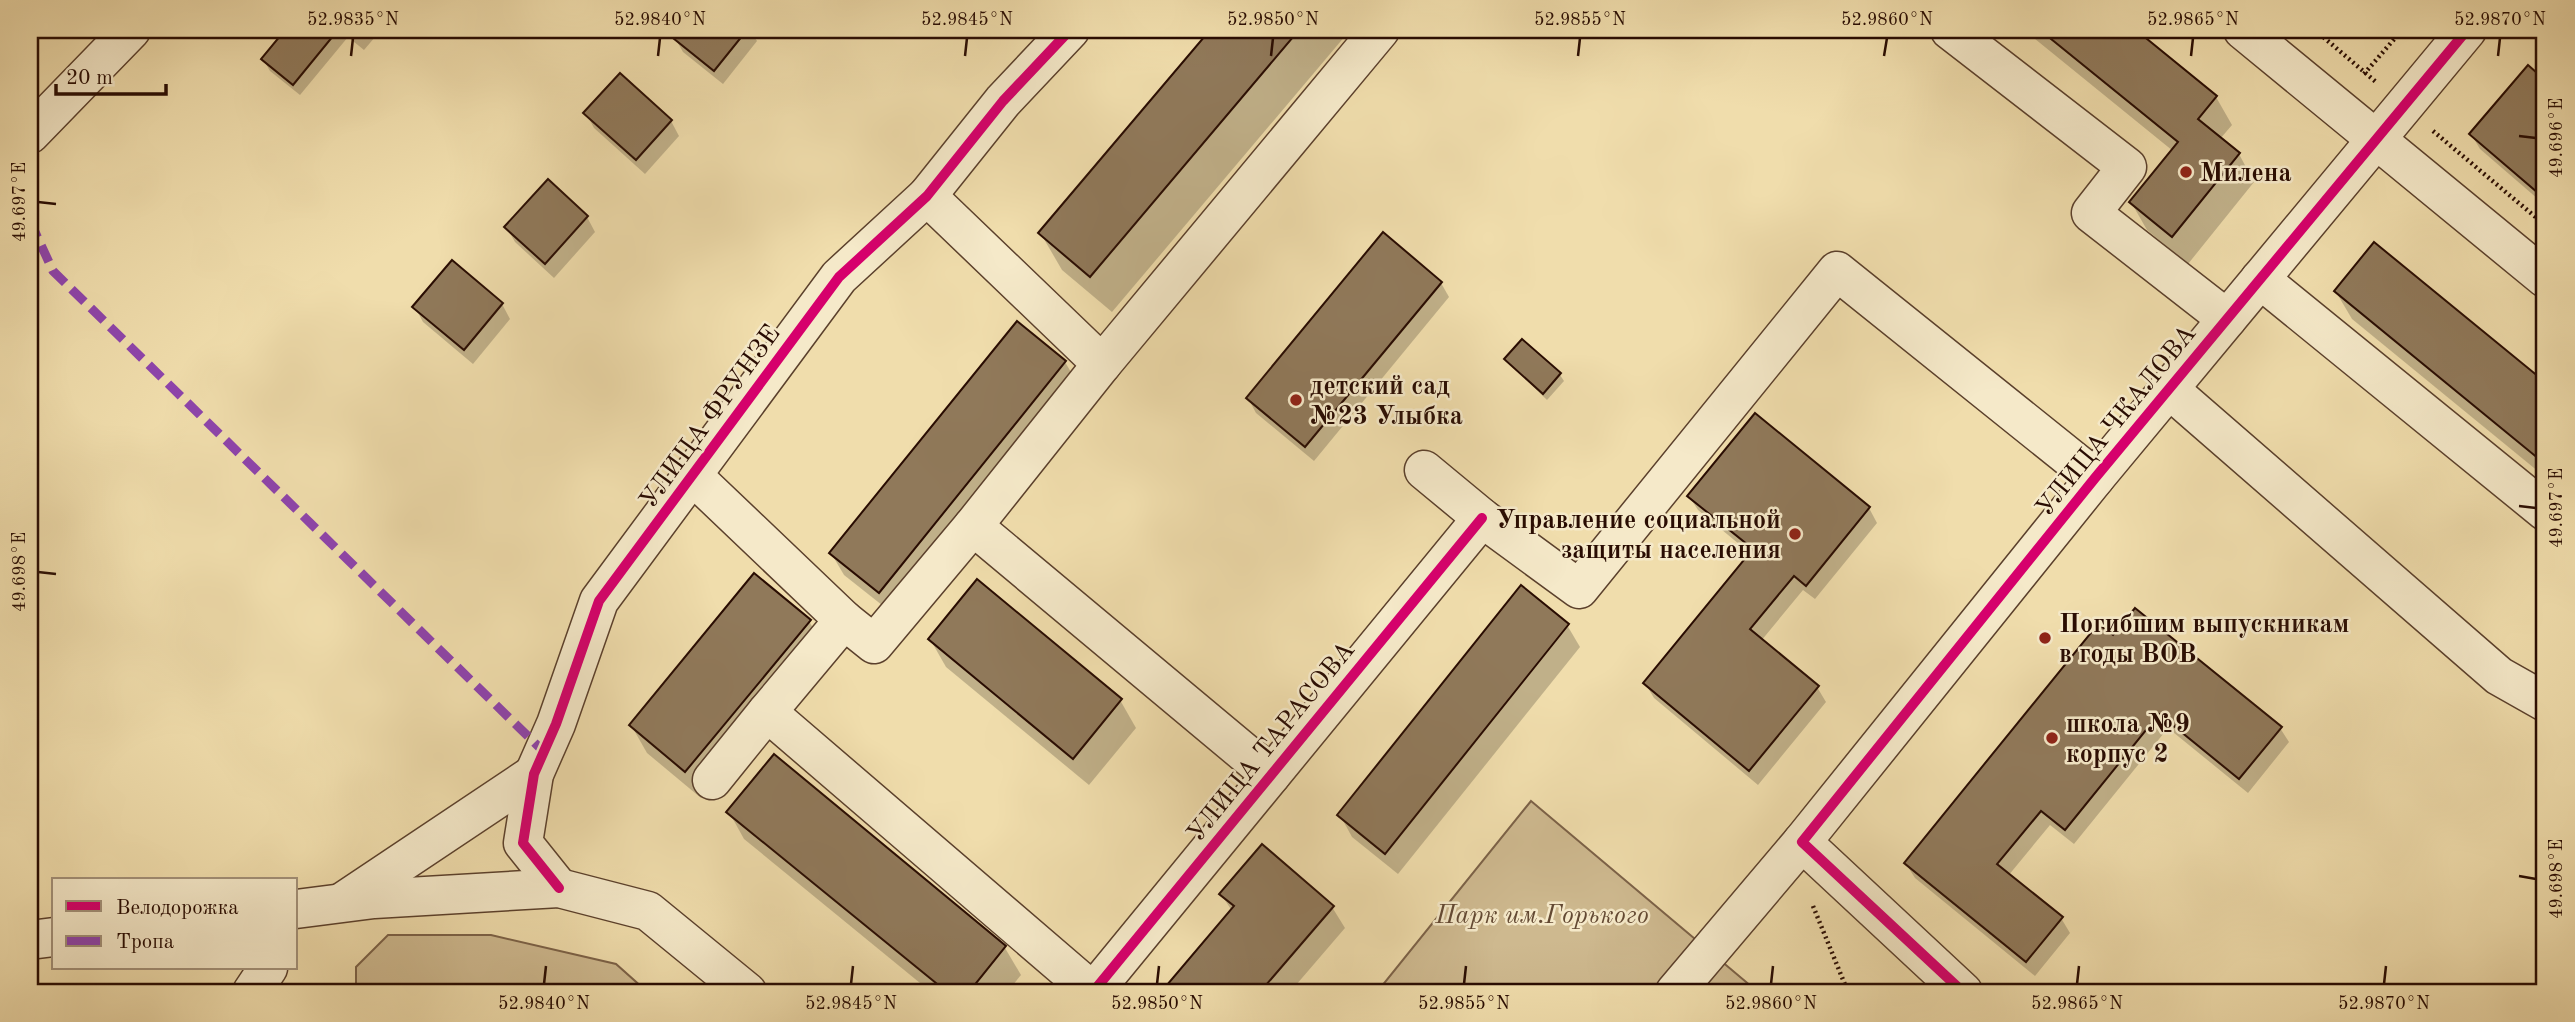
<svg xmlns="http://www.w3.org/2000/svg" width="2575" height="1022" viewBox="0 0 2575 1022" font-family="'Old Standard TT',serif">
	<style>
		.green { fill: #ceb98f; stroke: #7c6248; stroke-width: 2 }
		.shadow { fill: #0003 }
		.building { fill: #90795a; stroke: #290c02; stroke-width: 2 }
		.lines { fill: none; stroke-linecap: round; stroke-linejoin: round }
		.minor-casing { stroke: #5b402c; stroke-width: 41 }
		.path { stroke: #290c02; stroke-width: 4.5; stroke-dasharray: 2 3.5; stroke-linecap: butt }
		.minor { stroke: #f5e9c9; stroke-width: 38 }
		.quiet { stroke: #8e44ad; stroke-width: 9; stroke-dasharray: 18 9; stroke-linecap: butt }
		.cycleway-casing { stroke: #f5e9c9; stroke-width: 15 }
		.cycleway { stroke: #d6006c; stroke-width: 10 }
		.ticks { fill: none; stroke: #290c02; stroke-width: 2.5 }
		.poi-dot { fill: #8f2418; stroke: #f5e9c9; stroke-width: 2.5 }
		.labels { text-anchor: middle; stroke-width: 5; stroke-linejoin: round; paint-order: stroke }
		.poi-label { font-size: 26px; font-weight: bold; fill: #290c02; stroke: #f5e9c9; text-anchor: start }
		.street-label { font-size: 26px; fill: #290c02; stroke: #f5e9c9 }
		.park-label { font-size: 26px; font-style: italic; fill: #634933; stroke: #f5e9c9 }
		.neatline { fill: none; stroke: #290c02; stroke-width: 2.5 }
		.ticks-label { font-size: 18px; text-anchor: middle; fill: #290c02 }
	</style>
	<rect width="100%" height="100%" fill="#f0ddac"/>
	<filter id="stains"><feTurbulence type="fractalNoise" baseFrequency=".00286" numOctaves="4"/><feColorMatrix values="0 0 0 0 .2 0 0 0 0 .09 0 0 0 0 .02 0 0 0 .5 -.17"/></filter>
	<radialGradient id="worn" r=".72"><stop offset=".6" stop-color="#630" stop-opacity="0"/><stop offset="1" stop-color="#630" stop-opacity=".3"/></radialGradient>
	<g class="green">
		<path d="M1531,801L1758,992H1377Z"/>
		<path d="M388,935H491L616,964L643,988L656,992H356V967Z"/>
	</g>
	<g class="shadow">
		<path d="M294,30H381L364,50L348,37L300,95L270,71L263,59Z"/>
		<path d="M681,30H750L757,41L723,84L683,52L675,38Z"/>
		<path d="M1213,30H1343L1346,35L1112,312L1062,270L1041,234Z"/>
		<path d="M2024,30H2133L2216,97L2232,125L2220,139L2239,154L2254,182L2188,264L2147,230L2131,202L2173,151Z"/>
		<path d="M2528,67L2545,82V205L2480,149L2471,134Z"/>
		<path d="M620,75L671,121L679,136L645,174L594,128L586,113Z"/>
		<path d="M587,217L595,232L554,278L515,242L507,228Z"/>
		<path d="M2375,244L2545,384V477L2352,319L2336,292Z"/>
		<path d="M1441,283L1449,297L1314,461L1256,413L1248,398Z"/>
		<path d="M502,304L510,319L473,364L423,322L415,307Z"/>
		<path d="M1506,360L1560,375L1564,381L1547,400Z"/>
		<path d="M1065,362L1078,384L892,613L844,575L831,553Z"/>
		<path d="M1689,496L1869,508L1877,523L1815,599L1803,590L1761,641L1817,687L1826,702L1758,785L1654,698L1645,683L1751,554L1698,510Z"/>
		<path d="M809,621L825,649L701,798L647,753L631,725Z"/>
		<path d="M1567,625L1580,647L1398,874L1352,837L1340,815Z"/>
		<path d="M2113,638L2280,728L2289,742L2248,793L2168,728L2074,844L2050,825L2008,876L2061,918L2070,933L2035,976L1915,878L1906,864Z"/>
		<path d="M930,639L1120,700L1136,728L1089,785L946,667Z"/>
		<path d="M774,756L1005,948L1021,975L1007,992H931L744,839L729,812Z"/>
		<path d="M1221,894L1332,907L1345,928L1290,992H1163L1232,911Z"/>
	</g>
	<g class="building">
		<path d="M285,30H338L293,85L261,59Z"/>
		<path d="M663,30H747L714,71Z"/>
		<path d="M1210,30H1299L1090,277L1038,233Z"/>
		<path d="M2040,30H2136L2217,96L2198,119L2240,153L2172,237L2129,202L2178,142Z"/>
		<path d="M2528,65L2545,80V199L2469,134Z"/>
		<path d="M620,73L672,120L636,160L583,113Z"/>
		<path d="M548,179L588,216L545,264L504,227Z"/>
		<path d="M1383,232L1442,282L1305,447L1246,398Z"/>
		<path d="M2374,242L2545,382V464L2334,291Z"/>
		<path d="M452,260L503,303L464,350L412,307Z"/>
		<path d="M1017,321L1066,361L879,593L829,553Z"/>
		<path d="M1522,339L1561,373L1543,394L1504,359Z"/>
		<path d="M1755,413L1870,507L1806,586L1794,576L1750,629L1819,686L1749,771L1643,683L1753,549L1687,496Z"/>
		<path d="M754,573L811,620L685,772L629,725Z"/>
		<path d="M977,579L1122,699L1073,759L928,639Z"/>
		<path d="M1521,585L1569,624L1385,854L1337,815Z"/>
		<path d="M2135,608L2282,727L2239,779L2159,714L2065,830L2041,811L1997,864L2063,917L2026,962L1904,863L2098,624L2113,635Z"/>
		<path d="M774,754L1006,946L969,992H947L726,812Z"/>
		<path d="M1262,844L1334,906L1260,992H1161L1234,906L1219,894Z"/>
	</g>
	<g class="lines">
		<g class="minor-casing">
			<g id="minor">
				<path d="M1950,30L2127,167L2091,213L2227,319"/>
				<path d="M2243,30L2545,278"/>
				<path d="M30,134L131,30"/>
				<path d="M927,196L1102,364L1380,30"/>
				<path d="M2260,279L2545,511"/>
				<path d="M2169,389L2499,676L2545,702"/>
				<path d="M1424,470L1482,518L1579,589L1837,271L2095,478"/>
				<path d="M694,477L844,620L767,712"/>
				<path d="M973,526L1102,364"/>
				<path d="M844,620L874,644L973,526L1271,775"/>
				<path d="M712,780L767,712L1093,992L1482,518"/>
				<path d="M1802,842L1963,992"/>
				<path d="M559,888L523,843L534,774L556,724L599,601L839,277L927,196L1003,101L1070,30"/>
				<path d="M344,901L534,774"/>
				<path d="M296,909L374,899L559,888L648,911L747,992"/>
				<path d="M30,940L54,937"/>
				<path d="M252,992L268,968"/>
				<path d="M1675,992L1802,842L2095,478L2467,30"/>
			</g>
		</g>
		<g class="path">
			<path d="M2315,30L2376,82"/>
			<path d="M2540,30L2545,34"/>
			<path d="M2364,74L2402,30"/>
			<path d="M2433,131L2545,225"/>
			<path d="M1813,906L1848,992"/>
		</g>
		<use href="#minor" class="minor"/>
		<path class="quiet" d="M30,221L53,271L544,752"/>
		<g class="cycleway-casing">
			<g id="cycleway">
				<path d="M559,888L523,843L534,774L556,724L599,601L839,277L927,196L1003,101L1070,30"/>
				<path d="M1093,992L1482,518"/>
				<path d="M1963,992L1802,842L2095,478L2467,30"/>
			</g>
		</g>
		<use href="#cycleway" class="cycleway"/>
	</g>
	<path class="ticks" d="M351,56L353,38M658,56L660,38M965,56L967,38M1271,56L1273,38M1578,56L1580,38M1884,56L1887,38M2191,56L2193,38M2498,56L2500,38M2519,136L2536,138M38,202L56,204M2519,506L2536,508M38,572L56,574M2519,876L2536,879M544,984L546,966M851,984L853,966M1157,984L1159,966M1464,984L1466,966M1771,984L1773,966M2077,984L2079,966M2384,984L2386,966"/>
	<g class="poi-dot">
		<circle cx="2186" cy="172" r="7"/>
		<circle cx="1296" cy="400" r="7"/>
		<circle cx="1795" cy="534" r="7"/>
		<circle cx="2045" cy="638" r="7"/>
		<circle cx="2052" cy="738" r="7"/>
	</g>
	<g class="labels">
		<g class="poi-label">
			<text x="2200" y="181">Милена</text>
			<text x="1310" y="394">детский сад<tspan x="1310" dy="30">№23 Улыбка</tspan></text>
			<text x="1781" y="528" text-anchor="end">Управление социальной<tspan x="1781" dy="30">защиты населения</tspan></text>
			<text x="2059" y="632">Погибшим выпускникам<tspan x="2059" dy="30">в годы ВОВ</tspan></text>
			<text x="2066" y="732">школа №9<tspan x="2066" dy="30">корпус 2</tspan></text>
		</g>
		<g class="street-label">
			<text transform="translate(709 416) rotate(-54)" y="9">УЛИЦА ФРУНЗЕ</text>
			<text transform="translate(2115 420) rotate(-51)" y="9">УЛИЦА ЧКАЛОВА</text>
			<text transform="translate(1270 741) rotate(-51)" y="9">УЛИЦА ТАРАСОВА</text>
		</g>
		<g class="park-label">
			<text x="1542" y="923">Парк им.Горького</text>
		</g>
	</g>
	<rect width="2575" height="1022" fill="none" stroke="#f0ddac" stroke-width="77"/>
	<rect x="52" y="878" width="245" height="91" fill="#f5e9c9" stroke="#a39179" stroke-width="2"/>
	<rect x="66" y="901" width="35" height="10" fill="#d6006c" stroke="#a39179" stroke-width="2"/>
	<text x="116" y="914" font-size="21" fill="#290c02">Велодорожка</text>
	<rect x="66" y="936" width="35" height="10" fill="#8e44ad" stroke="#a39179" stroke-width="2"/>
	<text x="116" y="948" font-size="21" fill="#290c02">Тропа</text>
	<path d="M56 84v10h110v-10" fill="none" stroke="#290c02" stroke-width="3.5"/>
	<text x="66" y="84" font-size="21" fill="#290c02" stroke="#f5e9c9" stroke-width="5" paint-order="stroke">20 m</text>
	<rect x="38" y="38" width="2498" height="946" class="neatline"/>
	<g class="ticks-label">
		<text x="353" y="25">52.9835°N</text>
		<text x="660" y="25">52.9840°N</text>
		<text x="967" y="25">52.9845°N</text>
		<text x="1273" y="25">52.9850°N</text>
		<text x="1580" y="25">52.9855°N</text>
		<text x="1887" y="25">52.9860°N</text>
		<text x="2193" y="25">52.9865°N</text>
		<text x="2500" y="25">52.9870°N</text>
		<text transform="translate(2556 138) rotate(-90)" y="6">49.696°E</text>
		<text transform="translate(19 202) rotate(-90)" y="6">49.697°E</text>
		<text transform="translate(2556 508) rotate(-90)" y="6">49.697°E</text>
		<text transform="translate(19 572) rotate(-90)" y="6">49.698°E</text>
		<text transform="translate(2556 879) rotate(-90)" y="6">49.698°E</text>
		<text x="544" y="1009">52.9840°N</text>
		<text x="851" y="1009">52.9845°N</text>
		<text x="1157" y="1009">52.9850°N</text>
		<text x="1464" y="1009">52.9855°N</text>
		<text x="1771" y="1009">52.9860°N</text>
		<text x="2077" y="1009">52.9865°N</text>
		<text x="2384" y="1009">52.9870°N</text>
	</g>
	<rect width="100%" height="100%" filter="url(#stains)"/>
	<rect width="100%" height="100%" fill="url(#worn)"/>
</svg>
